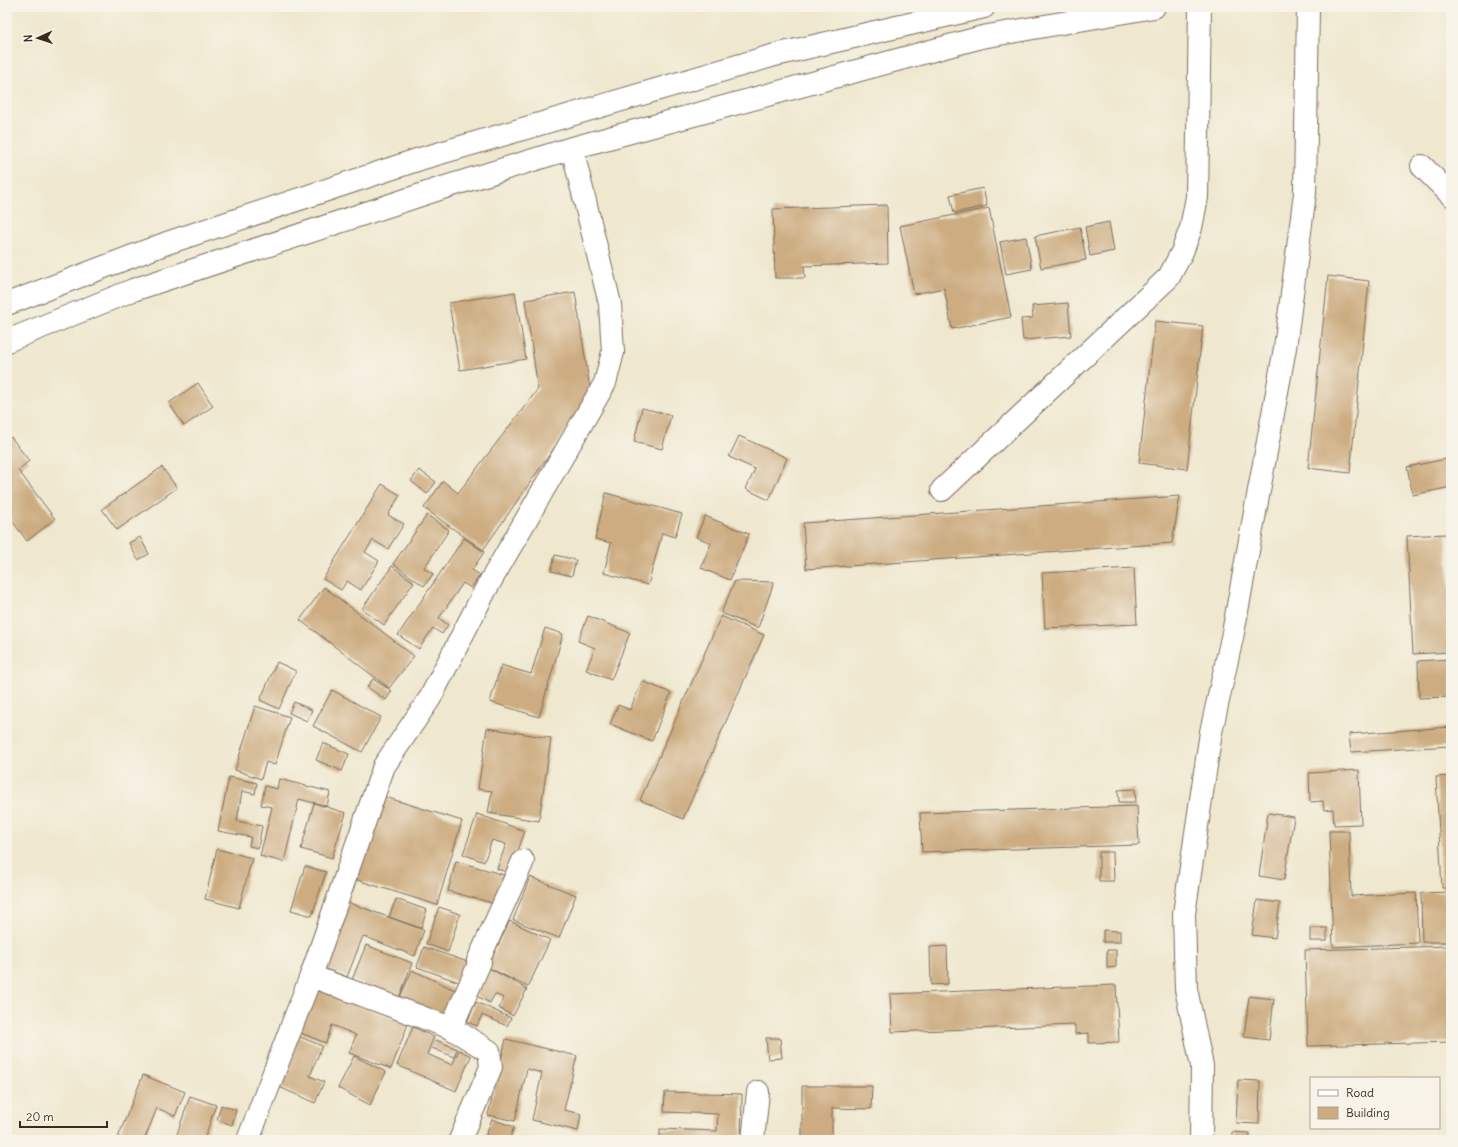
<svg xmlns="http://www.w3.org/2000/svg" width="1458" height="1147" viewBox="0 0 1458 1147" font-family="Delius,sans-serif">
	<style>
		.building { fill: #ccac80 }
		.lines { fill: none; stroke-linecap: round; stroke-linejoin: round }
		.minor-casing { stroke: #7a6c5c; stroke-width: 24 }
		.major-casing { stroke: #7a6c5c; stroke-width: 24 }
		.minor { stroke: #fff; stroke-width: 22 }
		.major { stroke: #fff; stroke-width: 22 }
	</style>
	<rect width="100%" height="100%" fill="#f7f3e8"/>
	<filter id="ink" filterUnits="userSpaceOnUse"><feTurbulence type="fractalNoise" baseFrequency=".025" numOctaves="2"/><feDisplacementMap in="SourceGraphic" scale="8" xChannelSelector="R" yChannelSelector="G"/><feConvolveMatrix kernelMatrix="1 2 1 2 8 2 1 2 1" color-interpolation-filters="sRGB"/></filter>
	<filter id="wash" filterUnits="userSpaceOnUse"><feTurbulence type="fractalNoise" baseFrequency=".012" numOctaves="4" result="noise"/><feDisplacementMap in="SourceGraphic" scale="16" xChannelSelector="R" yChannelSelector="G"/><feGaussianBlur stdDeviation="0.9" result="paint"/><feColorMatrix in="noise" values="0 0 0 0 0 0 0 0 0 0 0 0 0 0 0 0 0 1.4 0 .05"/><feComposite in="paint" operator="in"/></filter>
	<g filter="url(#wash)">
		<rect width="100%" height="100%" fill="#efe7ce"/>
		<g id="blocks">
			<g class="building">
				<path d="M983,188L987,206L954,213L950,195Z"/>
				<path d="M887,205L888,263L804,266L805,278H775L773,209Z"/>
				<path d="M989,208L1011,317L952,329L944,288L914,294L900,226Z"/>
				<path d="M1109,222L1114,251L1090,256L1085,227Z"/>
				<path d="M1080,227L1086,260L1041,268L1035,236Z"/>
				<path d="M1026,237L1032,269L1006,274L1000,242Z"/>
				<path d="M1328,276L1369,281L1350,473L1308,468Z"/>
				<path d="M515,292L526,359L460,370L449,303Z"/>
				<path d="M575,292L591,395L483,550L424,508L443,481L458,493L538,389L525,300Z"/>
				<path d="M1068,303L1071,336L1023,340L1021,319L1033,318L1032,306Z"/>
				<path d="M1155,321L1203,326L1187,469L1139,463Z"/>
				<path d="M198,383L213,406L184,426L169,403Z"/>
				<path d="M642,408L671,415L662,449L634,442Z"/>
				<path d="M739,436L787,458L769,500L746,489L755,469L729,457Z"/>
				<path d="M11,437L29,461L18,470L55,519L27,541L7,514V440Z"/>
				<path d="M1451,458V487L1413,495L1407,467Z"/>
				<path d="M162,467L177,488L117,530L102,509Z"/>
				<path d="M419,470L436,482L427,494L411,481Z"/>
				<path d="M382,484L400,495L388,515L404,524L388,549L373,540L365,552L379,561L361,590L347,581L341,590L323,579Z"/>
				<path d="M606,493L682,514L675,537L662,533L648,585L604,573L611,543L595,539Z"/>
				<path d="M1180,496L1172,543L806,569L803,523Z"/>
				<path d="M427,515L449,530L424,568L433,574L424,586L393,564Z"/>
				<path d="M705,516L749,534L730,580L701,568L711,543L696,537Z"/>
				<path d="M1446,534L1451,623V652L1413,654L1407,536Z"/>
				<path d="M140,537L149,554L138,560L129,543Z"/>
				<path d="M464,538L484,552L472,570L480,575L471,588L463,583L439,618L448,625L442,634L433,628L419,649L398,635Z"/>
				<path d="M555,555L576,560L572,576L551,571Z"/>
				<path d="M392,566L414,582L384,625L362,609Z"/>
				<path d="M1134,568L1137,624L1045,628L1042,573Z"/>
				<path d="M735,581L774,582L758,628L721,613Z"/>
				<path d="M324,587L414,656L389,688L300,620Z"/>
				<path d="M588,616L630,633L611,680L586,670L595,648L578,641Z"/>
				<path d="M721,616L764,635L683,819L640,800Z"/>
				<path d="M545,628L563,634L539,717L490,702L501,665L531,674Z"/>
				<path d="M1451,659V697L1419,698L1418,661Z"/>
				<path d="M277,662L296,671L279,709L260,700Z"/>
				<path d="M373,679L392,691L386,700L367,687Z"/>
				<path d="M642,681L671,693L652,741L610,724L618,705L630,710Z"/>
				<path d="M332,690L381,717L362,752L313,726Z"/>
				<path d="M294,702L312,710L307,721L289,713Z"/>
				<path d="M255,706L290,717L275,765L266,762L261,779L235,770Z"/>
				<path d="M1451,727V746L1351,752L1349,734Z"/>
				<path d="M487,728L551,738L539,821L488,813L492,791L478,789Z"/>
				<path d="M323,743L349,754L342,771L316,760Z"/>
				<path d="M1359,770L1361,824L1334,825L1333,809L1324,810L1323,801L1310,802L1309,773Z"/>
				<path d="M1451,776V888H1442L1436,777Z"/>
				<path d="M229,777L257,783L255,794L242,791L237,821L262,826L258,848L249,846L251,837L218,831Z"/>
				<path d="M279,779L330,792L327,806L299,799L284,862L260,856L272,807L261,805L265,786L277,789Z"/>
				<path d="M1135,789L1136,802H1119L1118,790Z"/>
				<path d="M382,796L462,821L437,905L357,880Z"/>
				<path d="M314,803L346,813L332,858L301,849Z"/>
				<path d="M1137,806L1139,845L922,852L920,813Z"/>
				<path d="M1268,813L1294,817L1284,880L1259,876Z"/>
				<path d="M477,814L525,831L510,873L497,869L506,844L492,840L484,862L463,854Z"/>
				<path d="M1329,831H1349L1351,896L1416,893L1418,943L1333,947Z"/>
				<path d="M217,849L252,858L239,908L205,899Z"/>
				<path d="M1099,852H1113L1114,881H1099Z"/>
				<path d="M456,861L504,875L496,904L448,891Z"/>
				<path d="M305,866L326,872L312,916L291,910Z"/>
				<path d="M530,877L576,895L559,938L513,920Z"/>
				<path d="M1451,892V942H1422L1421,893Z"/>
				<path d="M396,899L427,910L421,928L389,917Z"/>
				<path d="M1257,900L1280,903L1275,938L1252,935Z"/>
				<path d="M347,902L424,930L415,956L363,936L347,977L323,968Z"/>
				<path d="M439,907L460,914L448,952L426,944Z"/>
				<path d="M510,921L550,940L528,987L487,967Z"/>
				<rect x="1310" y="928" width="17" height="13"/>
				<path d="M1103,930L1120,931V942H1103Z"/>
				<path d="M366,945L412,963L399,998L352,980Z"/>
				<path d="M947,946L948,984L931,985L930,947Z"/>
				<path d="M1451,946V1042L1308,1046L1305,950Z"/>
				<path d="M424,947L471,963L464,984L417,967Z"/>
				<path d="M1107,950H1116V967L1107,968Z"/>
				<path d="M489,968L527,989L513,1016L499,1008L504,998L495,994L490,1003L475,995Z"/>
				<path d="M412,970L457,991L445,1018L400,997Z"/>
				<path d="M1116,985L1119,1042L1089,1043V1033L1075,1034V1025L892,1032L890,994Z"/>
				<path d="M316,988L408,1024L391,1069L349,1053L356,1035L332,1025L326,1043L298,1032Z"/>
				<path d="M1249,996L1274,999L1269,1040L1244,1037Z"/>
				<path d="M476,1002L511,1018L507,1026L482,1015L477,1026L467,1022Z"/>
				<path d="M413,1027L434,1037L427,1054L452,1065L459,1050L471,1056L456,1091L397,1065Z"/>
				<path d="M298,1036L322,1046L310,1076L324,1082L315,1103L277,1086Z"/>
				<path d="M766,1038H780L782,1058L768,1059Z"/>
				<path d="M506,1039L577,1056L564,1110L581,1114L578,1131L532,1120L542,1073L527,1069L515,1121L488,1115Z"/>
				<path d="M436,1040L457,1049L454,1057L432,1048Z"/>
				<path d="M354,1056L386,1072L370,1105L338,1088Z"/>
				<path d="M143,1075L185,1092L175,1116L157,1108L145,1138L150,1140H117Z"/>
				<path d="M1238,1080L1260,1081L1259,1124L1236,1123Z"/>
				<path d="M802,1086H872L871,1109L832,1108V1140H802Z"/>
				<path d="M665,1092L742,1094L741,1140H660V1129L717,1131L718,1114L664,1112Z"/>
				<path d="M190,1096L216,1105L204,1140H175Z"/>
				<path d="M221,1105L236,1110L232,1125L217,1120Z"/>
				<path d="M492,1119L514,1127L509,1140H484Z"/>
				<path d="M1232,1132L1250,1133V1140H1232Z"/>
			</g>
		</g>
	</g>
	<g filter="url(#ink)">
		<use href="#blocks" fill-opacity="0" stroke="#7a6c5c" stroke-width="1"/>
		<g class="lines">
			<g class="minor-casing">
				<g id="minor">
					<path d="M1422,166L1451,195"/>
					<path d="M942,490L1169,277L1182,252L1191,228L1197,197L1200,7"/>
					<path d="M311,976L451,1028L489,1051L491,1067L460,1140"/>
					<path d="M451,1028L480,962L478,961L523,861"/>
					<path d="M248,1140L311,976L384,766L430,698L486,589L605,383L613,352L610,304L572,148"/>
					<path d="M753,1140L758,1092"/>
					<path d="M1201,1140L1202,1066L1186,989L1184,914L1211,732L1233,633L1285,348L1305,193L1308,7"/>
				</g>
			</g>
			<g class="major-casing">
				<g id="major">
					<path d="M7,304L167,243L420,159L775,55L984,7"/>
					<path d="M7,341L133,290L439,189L572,148L982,37L1154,7"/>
				</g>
			</g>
			<use href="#minor" class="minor"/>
			<use href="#major" class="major"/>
		</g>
	</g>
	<rect width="1458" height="1147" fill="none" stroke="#f7f3e8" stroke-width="24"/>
	<rect x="1310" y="1077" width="130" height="52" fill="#f7f3e8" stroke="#aca397"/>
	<rect x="1318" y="1090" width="20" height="6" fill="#ffffff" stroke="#aca397"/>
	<text x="1346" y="1097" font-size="12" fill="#3b2a1e">Road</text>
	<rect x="1318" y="1107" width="20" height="12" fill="#ccac80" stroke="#aca397"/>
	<text x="1346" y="1117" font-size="12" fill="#3b2a1e">Building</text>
	<g transform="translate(38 38) rotate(267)" stroke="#f7f3e8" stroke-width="3" paint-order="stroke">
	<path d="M0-3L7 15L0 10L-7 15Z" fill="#3b2a1e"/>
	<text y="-6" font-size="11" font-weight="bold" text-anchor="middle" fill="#3b2a1e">N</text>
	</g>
	<path d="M20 1121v6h87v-6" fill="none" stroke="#3b2a1e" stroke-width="2"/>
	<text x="26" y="1121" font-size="12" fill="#3b2a1e" stroke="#f7f3e8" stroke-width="3" paint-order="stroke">20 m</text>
</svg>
